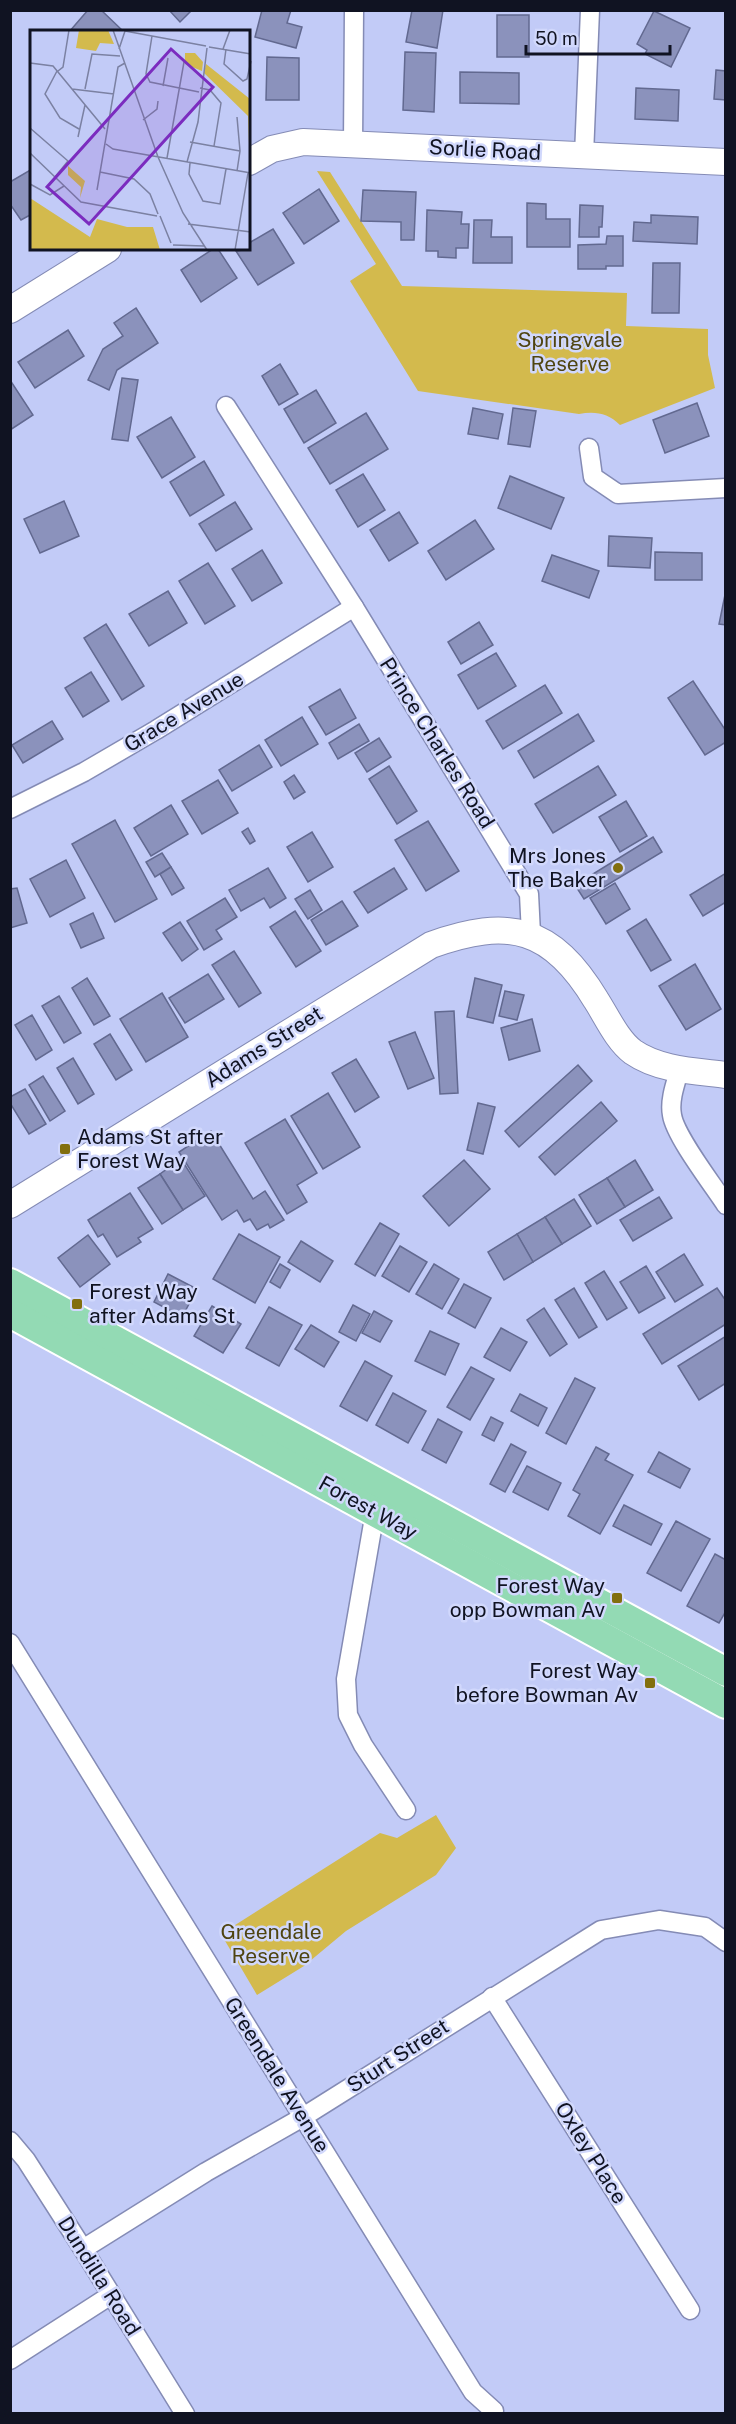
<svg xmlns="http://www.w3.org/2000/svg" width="736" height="2424" viewBox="0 0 736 2424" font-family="'Public Sans',sans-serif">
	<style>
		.green { fill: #d3ba4d }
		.building { fill: #8b92bc; stroke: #626990; stroke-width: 1.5 }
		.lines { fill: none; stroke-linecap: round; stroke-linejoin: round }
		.street-casing { stroke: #848bb5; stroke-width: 21 }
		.secondary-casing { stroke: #848bb5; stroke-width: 28 }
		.primary-casing { stroke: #fff; stroke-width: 32 }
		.street { stroke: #fff; stroke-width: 18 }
		.secondary { stroke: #fff; stroke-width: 26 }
		.primary { stroke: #93dab4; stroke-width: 28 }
		.poi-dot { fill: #826f0e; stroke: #d1d8fc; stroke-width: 2 }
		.labels { text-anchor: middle; stroke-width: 5; stroke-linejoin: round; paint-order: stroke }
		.street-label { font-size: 21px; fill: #101322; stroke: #d1d8fc }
		.park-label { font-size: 21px; fill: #4f4410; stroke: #d1d8fc }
		.poi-label { font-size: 21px; fill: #101322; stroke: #d1d8fc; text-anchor: end }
		.inset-road { fill: none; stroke: #7b81a2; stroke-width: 1.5 }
		.view { fill: #7b2cbf; fill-opacity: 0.15; stroke: #7b2cbf; stroke-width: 3 }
		.inset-edge { fill: none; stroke: #101322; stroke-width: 3 }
	</style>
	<rect width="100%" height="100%" fill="#c2cbf7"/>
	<g class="green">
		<path d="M317,171L330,172L402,286L627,293L626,326L708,329V355L715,388L620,425C608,413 595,411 579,414L418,391L350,281L376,264Z"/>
		<path d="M436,1815L456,1848L436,1875L346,1931L304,1966L257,1995L221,1934L380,1833L397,1838Z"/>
	</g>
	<g class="building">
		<path d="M88,10H101L124,32H69Z"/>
		<path d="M169,10H192L180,22Z"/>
		<path d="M262,10H291L287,23L302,27L296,48L255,37Z"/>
		<path d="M412,10H443L437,48L406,42Z"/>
		<path d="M654,11L690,28L671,67L645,54L647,50L637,44Z"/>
		<rect x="497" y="15" width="32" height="42"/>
		<path d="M405,52L436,53L434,112L403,110Z"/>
		<path d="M267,57L299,58V100H266Z"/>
		<path d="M716,70L726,71V100L714,99Z"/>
		<path d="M460,72L519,73V104L460,103Z"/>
		<path d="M636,88L679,90L678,121L635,119Z"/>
		<path d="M32,169V214L21,220L10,204V182Z"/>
		<path d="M319,189L339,221L304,244L283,213Z"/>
		<path d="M363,190L416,192L414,240H401V222L361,221Z"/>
		<path d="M527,203L546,204V219H570V247H527Z"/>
		<path d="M580,205L603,206L602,227H599V237H579Z"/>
		<path d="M427,210L462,212L461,224H469L468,248H456V258L438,257V251H426Z"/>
		<path d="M651,215L698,217L697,244L633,241L634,222L651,223Z"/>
		<path d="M474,220H492L491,237H512V263H473Z"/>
		<path d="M273,229L294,263L258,285L236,251L249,249V243Z"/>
		<path d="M607,236H623V266H606V269H578V245L606,244Z"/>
		<path d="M213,249H218L237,278L201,302L181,270Z"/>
		<path d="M653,263H680L679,313H652Z"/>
		<path d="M136,308L158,343L117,370L109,390L88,380L103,349L123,336L114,323Z"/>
		<path d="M68,330L84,356L35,388L18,362Z"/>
		<path d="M280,364L298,394L279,405L262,376Z"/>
		<path d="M122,378L138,380L128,441L112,439Z"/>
		<path d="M10,380L33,415L10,430Z"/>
		<path d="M316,390L336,423L304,443L284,409Z"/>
		<path d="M697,403L709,436L665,453L653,420Z"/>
		<path d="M473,408L503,414L498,439L468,434Z"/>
		<path d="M513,408L536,411L530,447L508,444Z"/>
		<path d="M366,413L388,449L330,484L308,448Z"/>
		<path d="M171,417L195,457L162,478L137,437Z"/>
		<path d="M204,461L224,495L190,516L170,482Z"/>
		<path d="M363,474L385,510L358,527L336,490Z"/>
		<path d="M510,476L564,498L551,529L498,508Z"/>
		<path d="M64,501L79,536L40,553L24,519Z"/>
		<path d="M235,502L252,529L216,551L199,524Z"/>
		<path d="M399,512L418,543L389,561L370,530Z"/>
		<path d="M475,520L494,549L446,580L428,551Z"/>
		<path d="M609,536L652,538L650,568L608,566Z"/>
		<path d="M262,550L282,583L252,601L232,569Z"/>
		<path d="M655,552L702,553V580H655Z"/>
		<path d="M552,555L599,571L589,598L542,581Z"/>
		<path d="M208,563L235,606L205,624L179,581Z"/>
		<path d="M726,590V625L719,624Z"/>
		<path d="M168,591L187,623L149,646L129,614Z"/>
		<path d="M479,622L493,645L461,664L448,642Z"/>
		<path d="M106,624L144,686L122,700L84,638Z"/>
		<path d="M496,653L516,686L478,709L458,675Z"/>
		<path d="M91,672L109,701L83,717L65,688Z"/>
		<path d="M693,681L726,731V742L705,755L668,698Z"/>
		<path d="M545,685L562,713L503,749L486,721Z"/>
		<path d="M340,689L356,718L326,735L309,707Z"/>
		<path d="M578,714L594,741L534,778L518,751Z"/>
		<path d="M302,717L318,744L281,766L265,740Z"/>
		<path d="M52,721L63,739L23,763L12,745Z"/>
		<path d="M359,724L369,741L338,759L329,743Z"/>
		<path d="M379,738L391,757L367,772L355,753Z"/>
		<path d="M259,745L272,767L232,791L219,770Z"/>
		<path d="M389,766L417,811L397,824L369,779Z"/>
		<path d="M598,766L616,795L553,833L535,804Z"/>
		<path d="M294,775L305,792L294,799L284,782Z"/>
		<path d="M218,780L238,813L202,834L182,801Z"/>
		<path d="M626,801L647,836L620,852L599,817Z"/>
		<path d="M171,805L188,834L151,856L134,828Z"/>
		<path d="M115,820L157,899L115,922L72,844Z"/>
		<path d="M428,821L459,871L426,891L395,840Z"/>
		<path d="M248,828L255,841L250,844L242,832Z"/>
		<path d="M312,832L333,867L308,882L287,847Z"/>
		<path d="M653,837L662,852L584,899L575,885Z"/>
		<path d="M162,853L171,867L155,877L146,862Z"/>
		<path d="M66,860L85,898L50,917L30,879Z"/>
		<path d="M171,867L184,888L172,895L160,874Z"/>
		<path d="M268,868L286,898L270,908L264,898L241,911L229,890Z"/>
		<path d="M394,868L407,889L368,913L354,892Z"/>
		<path d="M726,873V902L703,916L690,895Z"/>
		<path d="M615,883L630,909L606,924L590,898Z"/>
		<path d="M17,888L27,923L10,928V889Z"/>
		<path d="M310,890L322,910L308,919L295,899Z"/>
		<path d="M225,898L237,917L216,930L222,939L204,950L187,921Z"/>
		<path d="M342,901L358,926L326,945L311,920Z"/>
		<path d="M295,911L321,951L296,967L270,927Z"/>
		<path d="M93,913L104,938L81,948L70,924Z"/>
		<path d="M646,919L671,960L651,971L627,931Z"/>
		<path d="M180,922L198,949L182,961L163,933Z"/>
		<path d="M234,951L261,993L239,1007L212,965Z"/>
		<path d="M695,964L721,1009L686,1030L659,986Z"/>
		<path d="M208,974L224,999L185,1023L169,998Z"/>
		<path d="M87,978L110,1016L94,1025L72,988Z"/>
		<path d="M475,978L502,985L493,1023L467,1017Z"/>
		<path d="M505,991L524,995L517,1020L499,1016Z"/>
		<path d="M162,993L188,1037L146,1062L120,1019Z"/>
		<path d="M59,996L81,1033L64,1043L42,1006Z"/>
		<path d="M454,1011L458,1093L440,1094L435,1012Z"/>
		<path d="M32,1015L52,1050L36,1060L15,1025Z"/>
		<path d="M532,1019L540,1051L509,1060L501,1028Z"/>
		<path d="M415,1032L434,1078L408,1089L389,1042Z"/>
		<path d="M110,1034L132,1070L116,1080L94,1044Z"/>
		<path d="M73,1058L94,1094L78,1104L57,1068Z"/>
		<path d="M356,1059L379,1097L355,1112L332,1073Z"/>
		<path d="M578,1065L592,1081L519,1147L505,1131Z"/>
		<path d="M43,1076L65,1111L50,1121L29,1085Z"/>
		<path d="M25,1089L46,1124L29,1134L10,1103V1097Z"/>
		<path d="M328,1093L360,1147L323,1169L291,1116Z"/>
		<path d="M601,1102L617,1121L555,1175L539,1157Z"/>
		<path d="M478,1103L495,1107L483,1154L467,1150Z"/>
		<path d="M285,1119L317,1173L297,1185L307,1202L287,1214L245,1143Z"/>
		<path d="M211,1131L253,1199L265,1191L284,1220L270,1228L268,1224L257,1230L250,1219L244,1222L237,1210L222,1220L179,1152Z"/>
		<path d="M181,1159L205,1196L183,1210L160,1174Z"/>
		<path d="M464,1160L490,1189L449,1226L423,1196Z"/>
		<path d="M635,1160L653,1190L625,1207L607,1178Z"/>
		<path d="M160,1174L183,1210L162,1224L138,1188Z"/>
		<path d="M607,1178L625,1207L597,1224L579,1195Z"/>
		<path d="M130,1193L153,1229L138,1238L141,1242L117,1257L103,1234L98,1237L88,1220Z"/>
		<path d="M659,1197L672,1218L633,1241L620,1220Z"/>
		<path d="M574,1199L591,1226L562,1244L545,1217Z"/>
		<path d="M545,1217L562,1244L533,1262L517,1234Z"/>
		<path d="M380,1223L399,1234L375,1276L355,1264Z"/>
		<path d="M239,1234L280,1257L255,1303L213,1279Z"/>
		<path d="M517,1234L533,1262L504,1280L488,1252Z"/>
		<path d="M88,1235L110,1264L80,1287L58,1258Z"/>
		<path d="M301,1241L333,1261L320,1282L288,1262Z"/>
		<path d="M400,1246L427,1262L409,1292L382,1276Z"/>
		<path d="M684,1254L703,1285L675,1302L656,1272Z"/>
		<path d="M280,1264L290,1270L280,1288L270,1282Z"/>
		<path d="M434,1264L459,1279L442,1309L416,1294Z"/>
		<path d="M646,1266L665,1298L639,1313L620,1282Z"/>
		<path d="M604,1271L627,1308L607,1320L585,1283Z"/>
		<path d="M168,1274L197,1289L182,1317L154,1302Z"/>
		<path d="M464,1284L491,1298L475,1328L448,1313Z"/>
		<path d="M574,1288L597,1327L579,1338L555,1300Z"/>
		<path d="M717,1288L726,1301V1324L662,1364L643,1334Z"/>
		<path d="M353,1305L370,1314L356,1341L339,1332Z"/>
		<path d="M212,1306L241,1324L223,1353L194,1336Z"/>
		<path d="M269,1307L302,1325L279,1366L246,1348Z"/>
		<path d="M544,1308L567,1344L550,1356L527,1320Z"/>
		<path d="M374,1311L392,1321L380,1342L362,1333Z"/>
		<path d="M311,1325L339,1342L324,1367L295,1349Z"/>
		<path d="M501,1328L527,1342L510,1371L484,1357Z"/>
		<path d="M430,1331L459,1344L445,1375L415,1361Z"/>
		<path d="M726,1336V1383L699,1400L678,1366Z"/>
		<path d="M365,1361L392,1376L367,1421L340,1406Z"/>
		<path d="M471,1367L494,1379L470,1420L447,1407Z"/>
		<path d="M575,1378L595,1388L566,1444L546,1433Z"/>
		<path d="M393,1393L426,1411L408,1443L376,1425Z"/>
		<path d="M520,1394L547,1408L538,1426L511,1411Z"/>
		<path d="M491,1417L503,1423L494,1441L482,1435Z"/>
		<path d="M438,1419L462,1432L446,1463L422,1450Z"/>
		<path d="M511,1444L526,1452L505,1492L490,1484Z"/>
		<path d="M596,1447L609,1454L605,1460L633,1475L600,1534L568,1516L580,1494L573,1490Z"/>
		<path d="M659,1452L690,1469L680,1488L648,1472Z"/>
		<path d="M527,1466L561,1483L548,1510L513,1492Z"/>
		<path d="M624,1505L662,1524L651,1545L613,1526Z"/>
		<path d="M676,1521L710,1539L681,1591L647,1573Z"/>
		<path d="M715,1554L726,1560V1611L719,1623L687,1606Z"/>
	</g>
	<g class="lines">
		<g class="street-casing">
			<g id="street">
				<path d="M353,144L354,10"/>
				<path d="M584,155L590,10"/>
				<path d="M226,406L354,607L529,894L531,934"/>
				<path d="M589,448L593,477L618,494L726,488"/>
				<path d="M10,809L84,772L156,730L354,607"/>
				<path d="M680,1068C676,1082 669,1100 672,1115C675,1136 713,1185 726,1205"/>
				<path d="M378,1505L375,1512L346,1679L348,1715L363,1745L406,1810"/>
				<path d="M10,1643L473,2392L494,2411"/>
				<path d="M492,1997L690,2310"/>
				<path d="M10,2141L26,2160L83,2249L185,2414"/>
				<path d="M83,2249L206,2172L303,2117L601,1930L659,1920L705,1927L726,1942"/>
				<path d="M10,2360L111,2295"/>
			</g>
		</g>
		<g class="secondary-casing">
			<g id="secondary">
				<path d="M249,162L272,149L303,142L726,162"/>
				<path d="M10,310L108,249"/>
				<path d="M10,1205L431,945C509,917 552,927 596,1000C607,1017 617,1040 633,1052C659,1070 695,1071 726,1075"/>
			</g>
		</g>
		<g class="primary-casing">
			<g id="primary">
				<path d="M10,1283L726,1672"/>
				<path d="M10,1313L726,1704"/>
			</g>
		</g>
		<use href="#street" class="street"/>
		<use href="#secondary" class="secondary"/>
		<use href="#primary" class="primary"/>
	</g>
	<g class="poi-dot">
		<circle cx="618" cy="868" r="6"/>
		<rect x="59" y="1143" width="12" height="12" rx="3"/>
		<rect x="71" y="1298" width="12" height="12" rx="3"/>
		<rect x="611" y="1592" width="12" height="12" rx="3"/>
		<rect x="644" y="1677" width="12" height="12" rx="3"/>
	</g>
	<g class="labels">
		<g class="street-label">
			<text transform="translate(485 150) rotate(3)" y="7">Sorlie Road</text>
			<text transform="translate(184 712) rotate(-31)" y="7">Grace Avenue</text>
			<text transform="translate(437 743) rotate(58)" y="7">Prince Charles Road</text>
			<text transform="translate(264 1047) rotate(-32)" y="7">Adams Street</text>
			<text transform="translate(368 1508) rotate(29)" y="7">Forest Way</text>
			<text transform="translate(398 2056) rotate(-33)" y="7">Sturt Street</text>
			<text transform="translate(277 2075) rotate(58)" y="7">Greendale Avenue</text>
			<text transform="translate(591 2153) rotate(58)" y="7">Oxley Place</text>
			<text transform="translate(99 2276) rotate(58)" y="7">Dundilla Road</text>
		</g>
		<g class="park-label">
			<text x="570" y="347">Springvale<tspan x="570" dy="24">Reserve</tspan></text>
			<text x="271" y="1939">Greendale<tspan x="271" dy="24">Reserve</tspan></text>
		</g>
		<g class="poi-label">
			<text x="606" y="863">Mrs Jones<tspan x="606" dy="24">The Baker</tspan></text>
			<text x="77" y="1144" text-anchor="start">Adams St after<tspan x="77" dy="24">Forest Way</tspan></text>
			<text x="89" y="1299" text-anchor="start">Forest Way<tspan x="89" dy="24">after Adams St</tspan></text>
			<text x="605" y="1593">Forest Way<tspan x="605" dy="24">opp Bowman Av</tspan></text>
			<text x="638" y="1678">Forest Way<tspan x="638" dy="24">before Bowman Av</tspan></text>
		</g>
	</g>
	<g transform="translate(30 30)">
		<rect width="220" height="220" fill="#c2cbf7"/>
		<path d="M49,0H78L84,14L70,13L66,21L46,18ZM155,23H165L173,32L172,41L155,34ZM176,34L220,69L221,138L220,141L218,86L174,43ZM38,136L55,151L50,168L51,157L38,145ZM0,168L60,207L67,189L97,197H123L130,220H0Z" fill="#d3ba4d"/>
		<path class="inset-road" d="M83,0L128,127L153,183L177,220M95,1L176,16M122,6L116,44L120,52L169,62M179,17L221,24M89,19L95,1M193,19L200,0M196,19L194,34L213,51L217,49L221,31M0,33L23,36L75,99M27,41L15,64L30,88L49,99M28,41L33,37L39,0M133,56L138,28M170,58L180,60L191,73L184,116M42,59L84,64M55,59L62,24L90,26M207,87L210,121L207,141M113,90L127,79L128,71M0,98L38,131L25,147M48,107L55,75M160,112L210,121M76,114L83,119L221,143M0,123L51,172L127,186M137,128L154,32M157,132L168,92L177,18M160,133L159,144L173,171L190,174L196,139M70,142L104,149L120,164L128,184M0,154L20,165L34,156M67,160L88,37L95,33M130,186L141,213M158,194L221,202M143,215L174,216M205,220L218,143"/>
		<path class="view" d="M141,19L183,57L59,194L17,157Z"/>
		<rect width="220" height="220" class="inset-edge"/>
	</g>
	<rect width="736" height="2424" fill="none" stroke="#101322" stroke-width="24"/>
	<path d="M526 45v9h144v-9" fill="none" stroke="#101322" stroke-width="3"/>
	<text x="535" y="45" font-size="18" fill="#101322" stroke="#d1d8fc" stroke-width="4.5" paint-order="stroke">50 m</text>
</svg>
